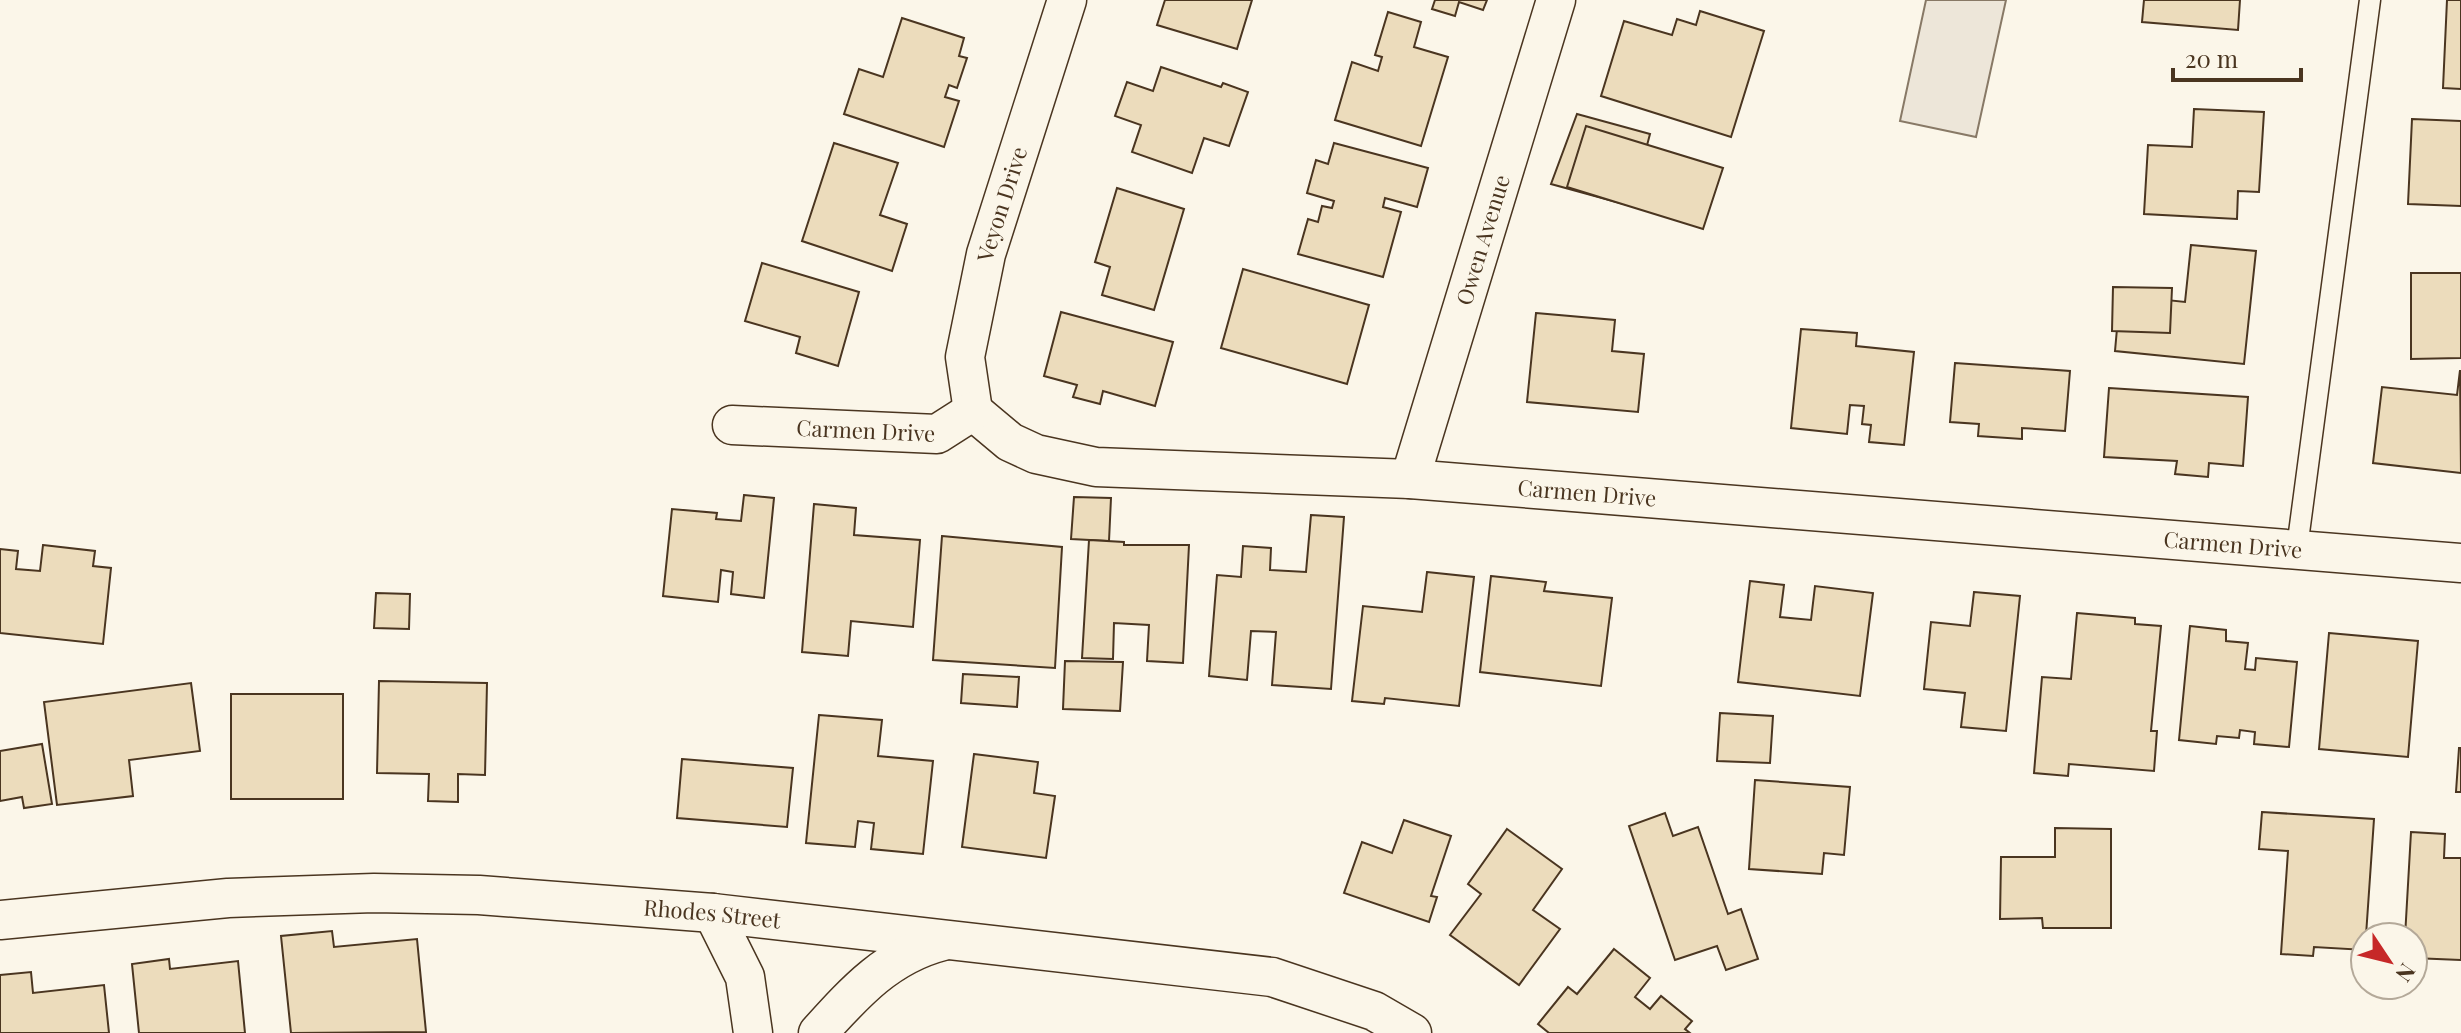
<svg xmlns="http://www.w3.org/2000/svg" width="2461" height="1033" viewBox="0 0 2461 1033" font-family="'Playfair Display',serif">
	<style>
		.green { fill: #ede6d9; stroke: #887966; stroke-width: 2 }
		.building { fill: #ecdcbc; stroke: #4a3520; stroke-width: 2 }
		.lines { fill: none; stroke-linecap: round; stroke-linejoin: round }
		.lane-casing { stroke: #4a3520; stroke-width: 23 }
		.street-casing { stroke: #4a3520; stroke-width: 41 }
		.lane { stroke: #fbf6e9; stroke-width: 20 }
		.street { stroke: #fbf6e9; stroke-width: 38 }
		.labels { text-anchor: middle; stroke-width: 6; stroke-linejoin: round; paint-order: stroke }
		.street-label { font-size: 22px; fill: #4a3520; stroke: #fbf6e9 }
	</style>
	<rect width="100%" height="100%" fill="#fbf6e9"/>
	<path class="green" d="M1926,0H2006L1976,137L1900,121Z"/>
	<g class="building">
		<path d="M1165,0H1252L1237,49L1157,25Z"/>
		<path d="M1435,0H1487L1483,10L1459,2L1455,16L1432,9Z"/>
		<path d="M2144,0H2240L2238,30L2142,22Z"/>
		<path d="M2447,0H2461V89L2443,88Z"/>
		<path d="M1700,11L1764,31L1731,137L1601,96L1624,21L1672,35L1677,19L1696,25Z"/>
		<path d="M1388,12L1421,22L1414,47L1448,57L1421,146L1335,120L1352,62L1378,71L1382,57L1375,55Z"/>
		<path d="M902,18L964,38L959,56L967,58L957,88L949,85L945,97L959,101L944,147L844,114L859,69L883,77Z"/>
		<path d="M1161,67L1221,87L1223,83L1248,92L1229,146L1204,138L1192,173L1132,152L1141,125L1115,116L1127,82L1153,91Z"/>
		<path d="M2194,109L2264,112L2259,192L2238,191L2237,219L2144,214L2148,145L2192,147Z"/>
		<path d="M1577,114L1650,134L1631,206L1551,184Z"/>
		<path d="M2412,119L2461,121V206L2408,204Z"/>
		<path d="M1586,126L1723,168L1703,229L1567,187Z"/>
		<path d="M834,143L898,163L880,215L907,224L892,271L802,241Z"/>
		<path d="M1334,143L1428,168L1417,207L1385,198L1383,207L1401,212L1383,277L1298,254L1308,219L1318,222L1322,206L1332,208L1334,201L1307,193L1316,160L1328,164Z"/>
		<path d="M1117,188L1184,209L1154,310L1102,295L1110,267L1095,262Z"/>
		<path d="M2191,245L2256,251L2244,364L2115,351L2120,295L2185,302Z"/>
		<path d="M762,263L859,292L838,366L796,353L800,337L745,321Z"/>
		<path d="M1243,269L1369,305L1347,384L1221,348Z"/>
		<path d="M2411,273H2461V358L2411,359Z"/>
		<path d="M2113,287L2172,288L2170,333L2112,331Z"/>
		<path d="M1061,312L1173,342L1155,406L1103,391L1100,404L1073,397L1077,385L1044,376Z"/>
		<path d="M1536,313L1615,320L1612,351L1644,354L1638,412L1527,402Z"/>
		<path d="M1801,329L1857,333L1856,346L1914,352L1904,445L1869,442L1871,425L1862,424L1864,406L1850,405L1847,434L1791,428Z"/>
		<path d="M1955,363L2070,371L2065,431L2022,428V439L1978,436L1979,424L1950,422Z"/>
		<path d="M2460,370L2461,473L2373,463L2382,387L2457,395Z"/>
		<path d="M2109,388L2248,397L2243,466L2209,463L2208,477L2175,474L2177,461L2104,457Z"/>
		<path d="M744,495L774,498L764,598L731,594L733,572L721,570L718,602L663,596L672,509L717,513L716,519L741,521Z"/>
		<path d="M1074,497L1111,498L1109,541L1071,539Z"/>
		<path d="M814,504L856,508L854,535L920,540L913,627L851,621L848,656L802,652Z"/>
		<path d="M1311,515L1344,517L1331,689L1272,685L1276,632L1251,631L1247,680L1209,676L1217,575L1241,577L1243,546L1271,548L1270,570L1306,572Z"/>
		<path d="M942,536L1062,547L1055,668L933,660Z"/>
		<path d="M1089,540L1124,542V545H1189L1183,663L1147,661L1149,625L1114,623L1113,659L1082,658Z"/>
		<path d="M43,545L95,551L93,566L111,568L103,644L0,633V549L18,551L16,569L40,571Z"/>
		<path d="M1427,572L1474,577L1459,706L1385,698L1384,704L1352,701L1363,606L1422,612Z"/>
		<path d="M1491,576L1546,582L1544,591L1612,598L1601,686L1480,672Z"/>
		<path d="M1750,581L1784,585L1780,617L1811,620L1815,586L1873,593L1860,696L1738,682Z"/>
		<path d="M1974,592L2020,596L2006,731L1961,727L1965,693L1924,689L1931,622L1970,626Z"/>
		<path d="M376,593L410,594L409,629L374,628Z"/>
		<path d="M2077,613L2135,618V624L2161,626L2151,731H2157L2154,771L2069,764L2068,776L2034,773L2042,677L2071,679Z"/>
		<path d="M2190,626L2226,630V641L2248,643L2245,669L2255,670L2256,658L2297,662L2289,747L2254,744L2255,732L2240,730L2239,738L2217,736L2216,744L2179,740Z"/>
		<path d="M2329,633L2418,641L2408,757L2319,749Z"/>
		<path d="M1065,661L1123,662L1120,711L1063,709Z"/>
		<path d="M963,674L1019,677L1017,707L961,703Z"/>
		<path d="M379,681L487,683L485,775L458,774V802L428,801L429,774L377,773Z"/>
		<path d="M191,683L200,751L129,760L133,796L57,805L44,702Z"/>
		<rect x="231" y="694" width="112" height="105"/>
		<path d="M1720,713L1773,716L1770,763L1717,761Z"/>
		<path d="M819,715L882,720L878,756L933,761L923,854L871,849L874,823L858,821L855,847L806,843Z"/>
		<path d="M42,744L52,804L24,808L22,797L0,801V751Z"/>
		<path d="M2459,748H2461V792H2456Z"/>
		<path d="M974,754L1038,762L1034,793L1055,796L1046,858L962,847Z"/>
		<path d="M682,759L793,768L787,827L677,818Z"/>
		<path d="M1755,780L1850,787L1844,855L1824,853L1822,874L1749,869Z"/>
		<path d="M2262,812L2374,819L2365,950L2314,947L2313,956L2281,954L2288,851L2259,849Z"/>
		<path d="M1665,813L1673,836L1698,827L1728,914L1741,909L1758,959L1726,970L1717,946L1675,960L1629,826Z"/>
		<path d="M1404,820L1451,836L1431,896L1437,897L1429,922L1344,893L1362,842L1392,853Z"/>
		<path d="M2055,828L2111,829V928H2043L2042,918L2000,919L2001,857H2055Z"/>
		<path d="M1507,829L1562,869L1533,910L1560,929L1519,985L1450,935L1481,894L1468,884Z"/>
		<path d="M2411,832L2445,834L2444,858H2461V960L2413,958V937H2405Z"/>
		<path d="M332,931L334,947L417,939L426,1032L291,1033L281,936Z"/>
		<path d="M1614,949L1650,978L1635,997L1650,1009L1661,996L1692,1021L1685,1029L1690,1033H1549L1538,1024L1568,987L1577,994Z"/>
		<path d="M169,959L170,969L238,961L245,1033H139L132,964Z"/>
		<path d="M31,972L33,993L104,985L109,1033H0V975Z"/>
	</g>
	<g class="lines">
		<g class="lane-casing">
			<path id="lane" d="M2297,548L2370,0"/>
		</g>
		<g class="street-casing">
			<g id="street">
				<path id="s1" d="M973,411L1010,442L1036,454L1096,467L1410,479L2461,563"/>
				<path id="s2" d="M973,411L965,357L986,254L1067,0"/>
				<path id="s3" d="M732,425L937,434L973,411"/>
				<path id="s4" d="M1410,479L1556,0"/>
				<path d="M713,913L745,977L753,1033"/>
				<path id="s5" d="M0,920L228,898L374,893L479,895L713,913L1272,977L1374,1011L1412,1033"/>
				<path d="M818,1033C855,992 888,955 943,941"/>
			</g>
		</g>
		<use href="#lane" class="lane"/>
		<use href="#street" class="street"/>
	</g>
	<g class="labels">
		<g class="street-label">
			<text dy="8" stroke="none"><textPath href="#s2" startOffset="212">Veyon Drive</textPath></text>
			<text dy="8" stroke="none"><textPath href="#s4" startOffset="250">Owen Avenue</textPath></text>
			<text dy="8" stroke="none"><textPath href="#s3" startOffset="134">Carmen Drive</textPath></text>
			<text dy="8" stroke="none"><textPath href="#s1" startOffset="630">Carmen Drive</textPath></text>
			<text dy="8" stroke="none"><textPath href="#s1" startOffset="1278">Carmen Drive</textPath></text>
			<text dy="8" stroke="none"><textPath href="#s5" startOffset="714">Rhodes Street</textPath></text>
		</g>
	</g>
	<g transform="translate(2389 961) rotate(125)"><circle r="38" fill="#fbf6e9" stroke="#b4a999" stroke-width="2"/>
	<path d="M0-6L14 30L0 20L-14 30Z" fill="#c62828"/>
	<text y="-12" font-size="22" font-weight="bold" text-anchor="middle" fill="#4a3520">N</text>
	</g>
	<path d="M2173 68v12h128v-12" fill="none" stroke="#4a3520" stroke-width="4"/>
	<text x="2185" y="68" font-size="24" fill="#4a3520" stroke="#fbf6e9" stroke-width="6" paint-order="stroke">20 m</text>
</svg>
